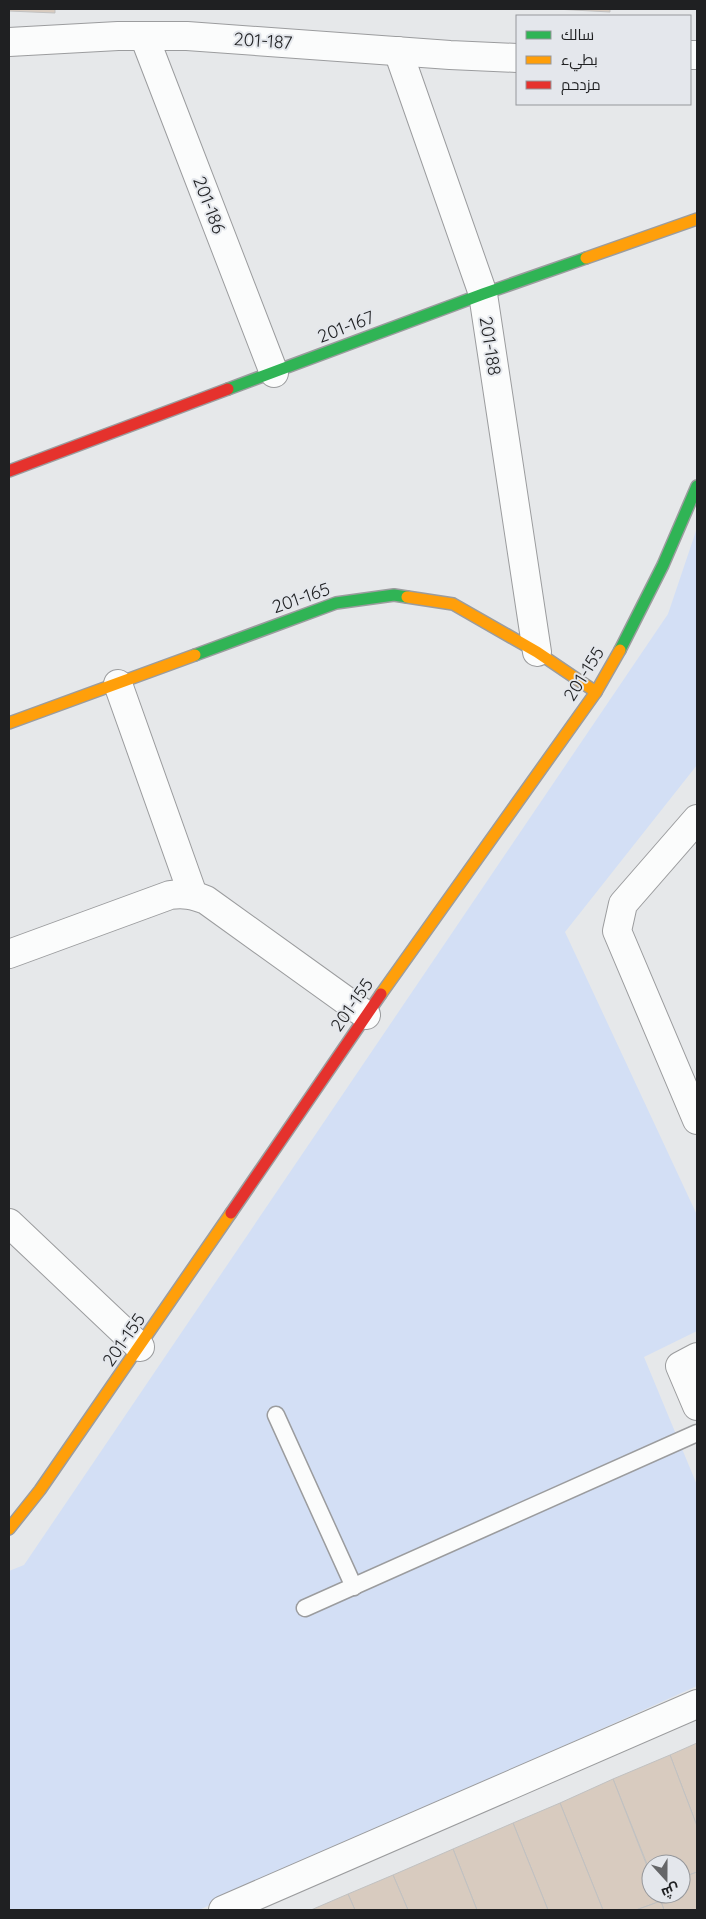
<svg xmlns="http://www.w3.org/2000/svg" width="706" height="1919" viewBox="0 0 706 1919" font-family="Quicksand,Cairo,sans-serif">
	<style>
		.green { fill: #d3dff5 }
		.building { fill: #d8cbbf; stroke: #c1c1c1 }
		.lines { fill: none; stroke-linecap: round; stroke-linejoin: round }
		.lane-casing { stroke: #9b9c9e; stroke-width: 19 }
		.street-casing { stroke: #9b9c9e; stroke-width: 30 }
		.fast-casing { stroke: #9b9c9e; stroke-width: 14 }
		.slow-casing { stroke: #9b9c9e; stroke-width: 14 }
		.jam-casing { stroke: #9b9c9e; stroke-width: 14 }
		.lane { stroke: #fbfcfc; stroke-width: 16 }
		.street { stroke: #fbfcfc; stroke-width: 28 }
		.fast { stroke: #30b455; stroke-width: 11 }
		.slow { stroke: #ff9f0a; stroke-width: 11 }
		.jam { stroke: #e5322d; stroke-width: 11 }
		.labels { text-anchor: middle; stroke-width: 4; stroke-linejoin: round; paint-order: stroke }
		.street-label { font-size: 18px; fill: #1f2022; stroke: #e4e7ec }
	</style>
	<rect width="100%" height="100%" fill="#e6e8ea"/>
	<path class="green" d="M697,528V765L565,932L697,1215V1331L644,1357L697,1485V1686L199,1910H9V1571L24,1565L668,614Z"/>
	<g class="building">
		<path d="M9,9H55V13L9,11Z"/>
		<path d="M555,9H610V12Z"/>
		<path d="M697,1743V1826L670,1755Z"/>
		<path d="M670,1755L697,1826V1872L681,1878V1864H651V1874L613,1779Z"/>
		<path d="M613,1779L651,1876V1894H658L661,1901L636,1910H603L560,1803Z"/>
		<path d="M560,1803L603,1910H548L513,1823Z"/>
		<path d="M513,1823L548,1910H477L453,1849Z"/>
		<path d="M453,1849L477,1910H408L393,1875Z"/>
		<path d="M697,1872V1910H664L658,1894H681V1878Z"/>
		<path d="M393,1875L408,1910H355L348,1894Z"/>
		<path d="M348,1894L355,1910H311Z"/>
		<path d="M661,1901L664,1910H636Z"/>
	</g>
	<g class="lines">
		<g class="lane-casing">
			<g id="lane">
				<path d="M276,1415L354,1587"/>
				<path d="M305,1608L697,1433"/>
			</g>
		</g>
		<g class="street-casing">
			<g id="street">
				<path d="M144,36L274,373"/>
				<path d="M9,42L118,36H187L450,55L517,58"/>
				<path d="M398,51L483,294L537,652"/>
				<path d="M690,55H697"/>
				<path d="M118,684L193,895"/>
				<path d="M697,819L623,904L617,931L697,1120"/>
				<path d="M9,954L170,895C184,893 193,895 206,900L366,1015"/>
				<path d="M9,1223L140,1347"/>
				<path d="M697,1357L680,1366L697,1406"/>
				<path d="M223,1910L697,1704"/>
			</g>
		</g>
		<g class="fast-casing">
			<g id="fast">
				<path d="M228,389L483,294L586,258"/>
				<path d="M620,650L663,565L697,486"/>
				<path d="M195,655L336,603L394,595L407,597"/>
			</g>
		</g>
		<g class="slow-casing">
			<g id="slow">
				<path d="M586,258L697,219"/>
				<path d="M407,597L453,604L537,652L596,692"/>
				<path d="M9,723L195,655"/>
				<path d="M381,994L596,692L620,650"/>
				<path d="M9,1529L40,1490L231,1213"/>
			</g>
		</g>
		<g class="jam-casing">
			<g id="jam">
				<path d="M9,471L228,389"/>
				<path d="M231,1213L381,994"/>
			</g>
		</g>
		<use href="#lane" class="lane"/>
		<use href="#street" class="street"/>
		<use href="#fast" class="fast"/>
		<use href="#slow" class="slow"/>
		<use href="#jam" class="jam"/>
	</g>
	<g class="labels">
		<g class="street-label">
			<text transform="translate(263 41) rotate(4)" y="6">201-187</text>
			<text transform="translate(209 205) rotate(69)" y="6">201-186</text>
			<text transform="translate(346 327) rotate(-21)" y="6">201-167</text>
			<text transform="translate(490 346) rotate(81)" y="6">201-188</text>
			<text transform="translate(301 598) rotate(-19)" y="6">201-165</text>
			<text transform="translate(584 674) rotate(-58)" y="6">201-155</text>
			<text transform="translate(352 1005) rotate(-55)" y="6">201-155</text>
			<text transform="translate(124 1340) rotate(-55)" y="6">201-155</text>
		</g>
	</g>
	<rect width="706" height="1919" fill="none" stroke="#1f2022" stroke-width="20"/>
	<rect x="516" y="15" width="175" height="90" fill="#e4e7ec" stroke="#95979b"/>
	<rect x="526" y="31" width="25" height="8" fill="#30b455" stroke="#95979b"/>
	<text x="561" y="40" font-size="15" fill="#1f2022">سالك</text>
	<rect x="526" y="56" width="25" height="8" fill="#ff9f0a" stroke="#95979b"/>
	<text x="561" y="65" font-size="15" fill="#1f2022">بطيء</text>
	<rect x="526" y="81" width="25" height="8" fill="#e5322d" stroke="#95979b"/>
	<text x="561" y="90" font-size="15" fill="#1f2022">مزدحم</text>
	<g transform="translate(666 1879) rotate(159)"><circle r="24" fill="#e4e7ec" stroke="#95979b"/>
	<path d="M0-4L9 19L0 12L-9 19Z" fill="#656668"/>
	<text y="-8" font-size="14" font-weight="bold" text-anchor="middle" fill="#1f2022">ش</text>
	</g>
</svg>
